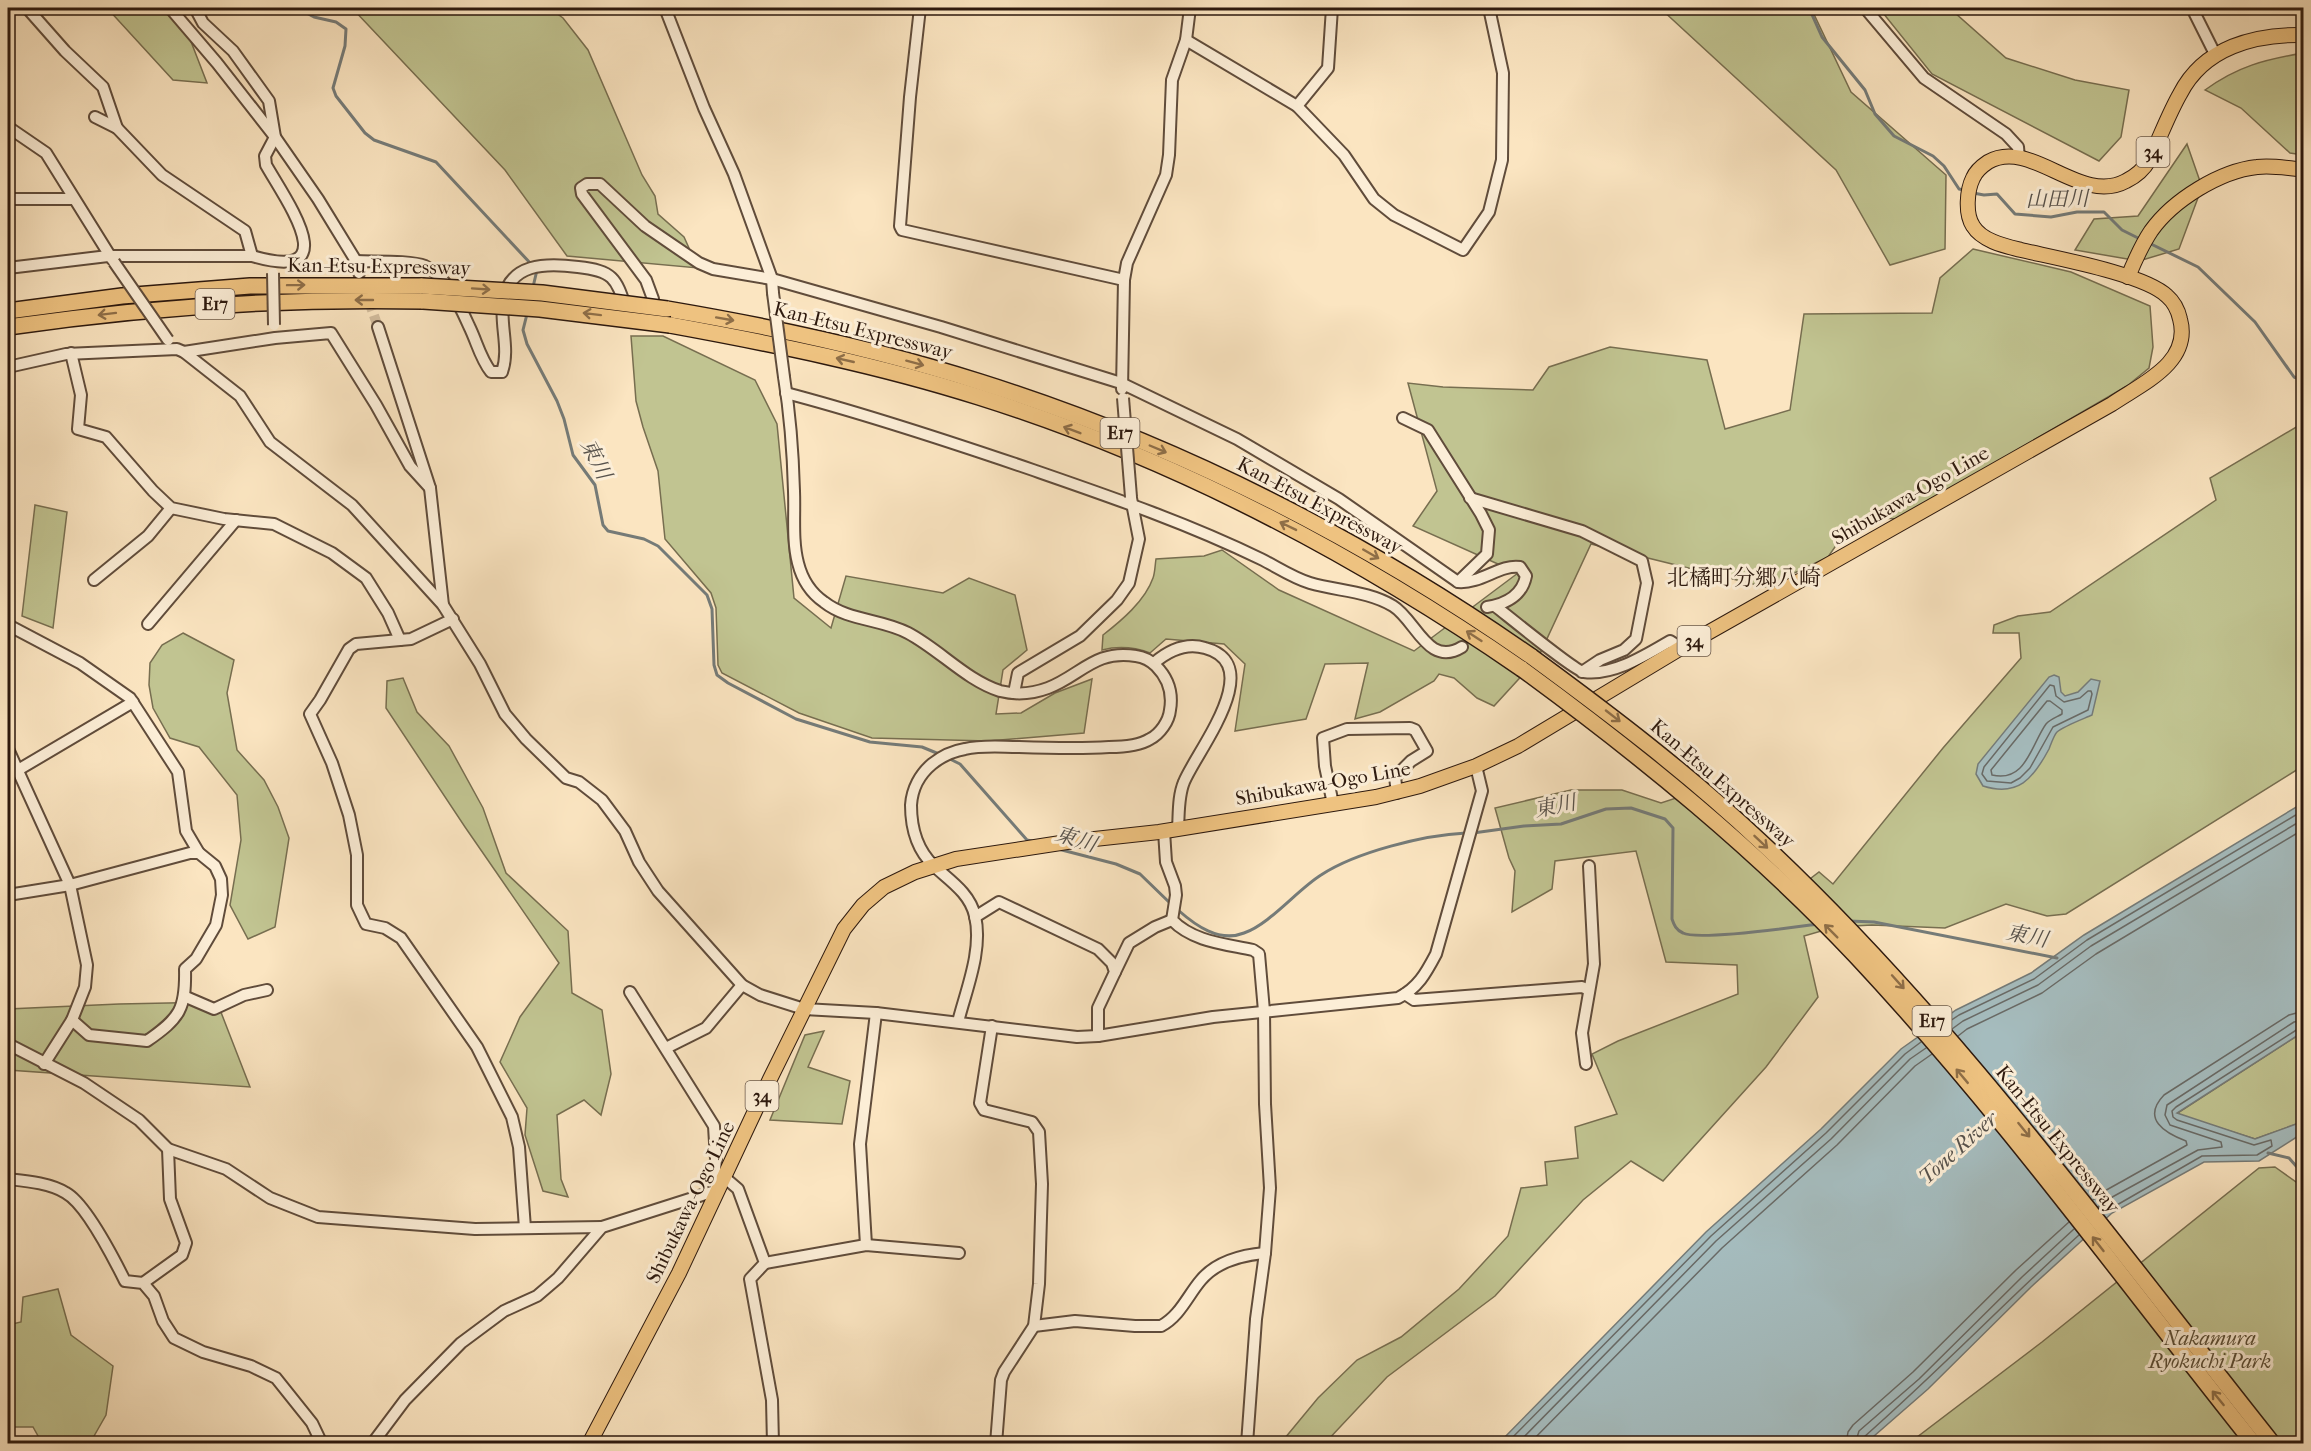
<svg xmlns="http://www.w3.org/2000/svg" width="2311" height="1451" viewBox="0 0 2311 1451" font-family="'IM FELL French Canon','Noto Serif JP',serif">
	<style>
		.green { fill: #c1c491; stroke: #776e50; stroke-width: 1.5 }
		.water { fill: #a5bcbe; stroke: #757b78; stroke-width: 1.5 }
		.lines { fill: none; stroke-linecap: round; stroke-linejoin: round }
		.shore { stroke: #696a66; stroke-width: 1.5 }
		.stream { stroke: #757b78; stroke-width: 3 }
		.minor-tunnel { stroke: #d2bc9d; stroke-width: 10; stroke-dasharray: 10 5; stroke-linecap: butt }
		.minor-casing { stroke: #604c3b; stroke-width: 14 }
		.major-casing { stroke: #2d190e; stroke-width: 16 }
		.highway-casing { stroke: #2d190e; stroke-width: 18 }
		.minor { stroke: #fceed7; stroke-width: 10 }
		.major { stroke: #eec280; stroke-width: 14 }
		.highway { stroke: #eec280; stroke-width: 15 }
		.minor-bridge-casing { stroke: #604c3b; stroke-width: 14; stroke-linecap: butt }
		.highway-bridge-casing { stroke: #2d190e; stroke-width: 18; stroke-linecap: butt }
		.minor-bridge { stroke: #fceed7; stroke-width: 10 }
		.highway-bridge { stroke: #eec280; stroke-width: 15 }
		.oneway { stroke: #8e6e47 }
		.labels { text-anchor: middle; stroke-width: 6; stroke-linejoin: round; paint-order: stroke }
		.shield { fill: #fceed7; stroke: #6b594a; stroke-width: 1.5 }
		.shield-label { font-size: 18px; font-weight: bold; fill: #2d190e }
		.street-label { font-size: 20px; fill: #2d190e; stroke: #fceed7 }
		.park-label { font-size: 20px; font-style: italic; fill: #594c35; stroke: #fceed7 }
		.water-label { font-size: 21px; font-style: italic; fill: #57524c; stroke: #fceed7 }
		.quarter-label { font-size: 22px; fill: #2d190e; stroke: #fceed7 }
	</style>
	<rect width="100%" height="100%" fill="#fbe5c1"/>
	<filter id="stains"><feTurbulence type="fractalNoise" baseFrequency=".00333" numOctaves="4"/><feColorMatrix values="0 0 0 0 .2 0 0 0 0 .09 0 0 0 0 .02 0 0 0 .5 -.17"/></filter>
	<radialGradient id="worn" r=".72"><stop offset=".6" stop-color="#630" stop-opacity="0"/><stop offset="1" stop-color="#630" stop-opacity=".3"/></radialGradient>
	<g class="green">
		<path d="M107,8H178L207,83L173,80Z"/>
		<path d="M352,8H549L563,18L588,50L642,175L655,196L658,214L684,237L698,268L567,256L505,170Z"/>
		<path d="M1660,8H1811L1851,92L1946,175L1945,249L1890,265L1836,170Z"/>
		<path d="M1879,8H1952L1954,12L2006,58L2075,80L2129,90L2121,137L2099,161L1932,74Z"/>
		<path d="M2303,53V155L2290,153L2241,108L2205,90C2238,66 2264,60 2303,53Z"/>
		<path d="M2187,144L2202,187L2179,249L2139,261L2075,250L2094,219L2138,216Z"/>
		<path d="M1973,249L2071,272L2150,306L2153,347L2149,368L2127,386L1898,519L1866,517L1844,534L1828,557L1765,587L1591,544L1538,658L1494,706L1477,698L1454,678L1439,674L1434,681L1380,712L1355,719L1368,663L1325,664L1306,719L1235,731L1245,664L1224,644L1166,639L1150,653C1134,647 1118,646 1102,650L1103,635C1121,621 1145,601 1153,578C1155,573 1155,565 1156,559L1204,556L1222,550L1279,590L1414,651L1518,573L1413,526L1437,491L1408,383L1443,387L1533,390L1549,367L1610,347L1707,360L1725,429L1790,410L1804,314L1932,313L1940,278Z"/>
		<path d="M631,336H663L755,380L777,424L794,598L831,628L846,576L943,593L969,578L1015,595L1027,650L1003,670L996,714L1021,713L1055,693L1092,679L1084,733L988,741L872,738L799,713L722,673L718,665L716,608L711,593L665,539L658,471L643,427L636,401Z"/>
		<path d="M2303,423V766L2066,914L2047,916L2006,904L1945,928L1872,925L1835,927L1804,936L1818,997L1766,1067L1663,1181L1631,1161L1583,1200L1495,1296L1387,1377L1325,1443L1280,1444L1318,1398L1357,1360L1401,1337L1459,1289L1508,1236L1521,1188L1547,1185L1545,1162L1578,1158L1575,1127L1617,1114L1592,1054L1618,1041L1738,994L1737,965L1666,962L1636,851L1555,861L1552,889L1512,912L1515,871L1509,858L1495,808L1571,790H1622L1661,803L1679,797L1789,895L1819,872L1833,884L1943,748L2021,658L2019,633H1993L1994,625L2018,616L2050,612L2216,500L2210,478Z"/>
		<path d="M35,505L67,512L53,628L22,616Z"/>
		<path d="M183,633L234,660L227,693L237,750L264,780L278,807L289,838L275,927L248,939L230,905L241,840L237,795L199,747L170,738L153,708L149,685L150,663L162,645Z"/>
		<path d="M403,678L417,712L449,746L483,808L506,873L568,931L572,993L602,1010L611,1074L601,1115L584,1100L557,1115L561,1179L568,1197L543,1191L525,1135L527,1108L500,1062L520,1017L559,963L465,827L386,708L387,681Z"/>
		<path d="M217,1002L250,1087L8,1070V1009L119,1004Z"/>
		<path d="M824,1031L808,1067L850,1081L842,1124L770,1120L805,1035Z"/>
		<path d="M2303,1032V1120L2297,1124L2255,1139L2176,1114Z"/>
		<path d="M2275,1167L2303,1187V1443L1908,1444L2042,1342L2259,1168Z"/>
		<path d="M58,1289L71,1335L113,1366L106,1415L90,1443H42L33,1427H8V1325L21,1322L23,1297Z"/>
	</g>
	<g class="water">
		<path d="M2054,675L2059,677L2061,692L2065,696L2078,692L2091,679L2100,681L2092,715C2083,719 2064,726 2057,732C2054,735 2051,744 2049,749C2033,779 2018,797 1983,786L1976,774L1978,764L2049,677Z"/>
		<path d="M2303,803V1032L2177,1113L2255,1139L2296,1124L2303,1120V1133L2259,1161L2204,1162L2112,1213L2031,1287L1928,1389L1866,1443L1498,1444L1706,1232L1821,1129L1901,1049L1956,1010L2031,973L2084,935Z"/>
	</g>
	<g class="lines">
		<g class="shore">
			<path d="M2050,685L2054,686L2056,696L2064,702L2080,698L2088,691H2091L2092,694L2088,710L2053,727L2030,768L2020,778L2011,783L1987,781L1982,774L1984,767Z"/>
			<path d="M2047,701H2050L2062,710V714C2057,717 2050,719 2046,724C2031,745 2026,783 1992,775L1991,770Z"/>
			<path d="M1947,1023L1959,1015L2034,979L2087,940L2304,810"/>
			<path d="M1952,1029L1963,1021L2038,985L2091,946L2304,819"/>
			<path d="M1958,1036L1967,1029L2042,993L2096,954L2304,829"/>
			<path d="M2093,1200L2101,1193L2187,1145L2186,1141C2165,1133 2141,1119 2164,1095L2289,1015L2304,1011"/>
			<path d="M2098,1207L2105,1201L2198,1150L2222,1147L2221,1142L2170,1125L2165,1115L2167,1105L2294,1022L2304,1020"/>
			<path d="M2103,1213L2202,1156L2257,1155L2272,1146L2271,1140L2254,1145L2177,1120L2173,1117L2172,1111L2176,1107L2298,1029L2304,1028"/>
			<path d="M1506,1444L1711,1236L1826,1133L1905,1054L1921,1042"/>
			<path d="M1517,1444L1716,1241L1831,1139L1910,1059L1926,1048"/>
			<path d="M1529,1444L1722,1248L1837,1145L1915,1066L1932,1054"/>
			<path d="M1846,1444L1848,1432L1853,1425L1913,1372L2016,1270L2069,1222"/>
			<path d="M1855,1444L1859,1431L1919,1379L2022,1277L2074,1229"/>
			<path d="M1862,1444L1864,1437C1938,1372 2006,1301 2079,1235"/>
		</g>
		<g class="stream">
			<path d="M297,8L314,17L336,22L346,29L345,46L333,88L336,96L365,133L374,140L436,162L532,265"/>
			<path d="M1809,8L1822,37L1865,90L1875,114L1894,136L1933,156L1944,166L1959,189L1964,190"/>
			<path d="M1973,193L1984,195L1997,194L2015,214L2051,217L2077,212H2104L2122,230L2140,239"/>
			<path d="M2149,243L2198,267L2255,322L2294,377L2304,381"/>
			<path d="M533,287L537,270"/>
			<path d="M527,314L523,330L527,344L557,401L564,419L573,455L595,485L603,525L608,531L644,539L658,546L707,595L712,609L714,665L717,675L728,683L796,719L870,742L922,747L939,754"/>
			<path d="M948,758L960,764L1027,840L1032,841"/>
			<path d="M1473,833L1524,826L1561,824L1606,809L1631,808L1665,819L1673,828L1672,919C1674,925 1676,930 1683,933C1698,941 1795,927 1818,924"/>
			<path d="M1058,849L1116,864L1140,874L1171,904"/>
			<path d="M1178,910C1195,925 1219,943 1244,933C1270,924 1297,890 1321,875C1356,852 1424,835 1466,833"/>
			<path d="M1849,921L1874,922L2057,958"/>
			<path d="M2268,1153L2289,1158L2304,1175"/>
		</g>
		<path class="minor-tunnel" d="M359,273L378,327"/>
		<g class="minor-casing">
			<g id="minor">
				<path d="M27,8L65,51L103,87L117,128"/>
				<path d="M170,8L217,63L275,137L318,199L356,261L359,273"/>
				<path d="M665,8L704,108L734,174L772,279L773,293"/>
				<path d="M920,8L910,97L900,226L902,230L1124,280"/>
				<path d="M1865,8L1924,78L2006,134L2018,147L2019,158"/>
				<path d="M2192,8L2215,54"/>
				<path d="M1186,40L1297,106L1344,155L1374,199L1394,215L1463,250L1489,212L1502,160L1503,73L1489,8"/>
				<path d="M1297,106L1328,68L1332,8"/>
				<path d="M95,117L117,128L162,175L245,231L252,256"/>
				<path d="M8,127L46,153L112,259"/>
				<path d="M8,199H73"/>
				<path d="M356,261C373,262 410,260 425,266C447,276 460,306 469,326C477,342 480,358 491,372H502C510,349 500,326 503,303C508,262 547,263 578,267C615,271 616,279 627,311L636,315H646L653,299L646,280L582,194L581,188L587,184H600L645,226L699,263L713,269L772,279L941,327L1121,383L1237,439L1339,499L1458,582C1481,584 1500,564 1520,567L1526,576C1522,596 1506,604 1487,607"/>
				<path d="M8,268L108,256H252C347,284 287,202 266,165L265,156L275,137L269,101L233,51L203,23L195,8"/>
				<path d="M378,327L430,488L443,605"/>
				<path d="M184,352L275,338L331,333L376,405L410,466L430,488"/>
				<path d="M71,353L81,395L78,429L106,437L153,491L171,508L224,519L274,524L332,553L366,578L388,613L400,640"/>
				<path d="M8,367L66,354L177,349L184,352L240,396L270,442L352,505L443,605L480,664L505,714L526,739L566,778L579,782L602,800L625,831L639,862L658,891L742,985L760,995L804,1009L876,1013L1077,1037L1098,1036L1213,1017L1398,998C1418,988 1426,973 1436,954L1482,791L1476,766"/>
				<path d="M784,377C790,414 793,453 794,491C795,515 792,540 798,563C802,579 811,593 824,602C848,621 882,619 908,633C940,650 966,680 1000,691C1016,695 1032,694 1048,688C1080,676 1095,649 1136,656C1143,657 1151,661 1156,666C1169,679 1173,693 1170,710C1169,721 1160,734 1150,739C1139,746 1122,747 1109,747C1079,749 1049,748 1019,747C1001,747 982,745 965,749C953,751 942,756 932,764C920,774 912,789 911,805C911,827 917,850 934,866C949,880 970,893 975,916C983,950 966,990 958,1022"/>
				<path d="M1122,389L1124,280L1127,263L1166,175L1169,155L1172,80L1186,40L1190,8"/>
				<path d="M786,393C870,415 951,442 1033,470C1111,497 1187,523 1261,559C1277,567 1293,578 1310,583C1337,591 1368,591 1393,606C1416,620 1428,668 1462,647"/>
				<path d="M1403,418L1428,430L1481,514L1489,530L1487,554L1458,582"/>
				<path d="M1470,498L1582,531L1642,561L1647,583L1636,639L1624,650L1600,660L1582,672"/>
				<path d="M94,580L148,536L171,508"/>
				<path d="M1495,606C1508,616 1575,671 1584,672C1613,676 1646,655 1670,641L1681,648"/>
				<path d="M453,619L411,639L356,644L349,649L320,700L310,714L332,763L349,815L357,855V905L366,924L385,928L401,938L477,1047L512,1117L519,1147L525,1228"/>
				<path d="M148,624L236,520"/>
				<path d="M8,625L80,663L130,698L178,772L186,831L199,853L215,866L221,879L222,895L216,925L196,959L185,969C186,1009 180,1018 147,1041L89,1035L72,1020"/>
				<path d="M1154,663C1168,651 1185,642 1205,648C1268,665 1196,752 1184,782C1178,796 1179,814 1178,828"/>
				<path d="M1014,693L1018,673L1080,636L1117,600L1129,583L1139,539L1131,498"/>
				<path d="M8,749L70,885L87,965L85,987L72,1020L44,1064"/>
				<path d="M18,770L133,702"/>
				<path d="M1333,804L1325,766L1323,738L1347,729L1410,728L1415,730L1427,751L1411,761L1395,777L1397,793"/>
				<path d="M1164,831L1166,862L1175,886L1176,895L1172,920C1193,942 1226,944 1253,950L1259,954L1264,1011L1265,1104L1270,1188L1265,1253L1256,1319L1247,1444"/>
				<path d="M8,895L70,885L190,853H199"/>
				<path d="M975,917L999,902L1098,949L1112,963L1115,972L1098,1008V1036"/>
				<path d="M1115,972L1129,943L1155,927L1172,920"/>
				<path d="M1405,994L1414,1000L1582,987L1589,990"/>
				<path d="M186,997L214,1009L244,995L267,990"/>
				<path d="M992,1026L980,1103L984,1110L1032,1122L1039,1132L1042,1184L1039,1284L1034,1326L1004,1372L1001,1380L996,1444"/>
				<path d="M8,1044L84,1083L139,1120L168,1149L226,1169L270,1198L318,1217L475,1229L602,1227"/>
				<path d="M666,1048L706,1028L742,985"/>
				<path d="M1586,1064L1582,1033L1594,964L1589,866"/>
				<path d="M724,1177L738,1189L765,1263L750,1279L772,1400L773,1444"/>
				<path d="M8,1179C26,1181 50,1183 66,1193C86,1204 114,1259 125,1281L143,1283L154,1296L163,1321L174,1338L203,1352L251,1366L276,1378L312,1423L322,1444"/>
				<path d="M866,1245L860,1144L876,1013"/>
				<path d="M765,1263L866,1245L959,1253"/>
				<path d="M143,1283L182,1255L186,1243L170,1199L168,1149"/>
				<path d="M1034,1326L1075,1321L1135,1326H1161C1180,1316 1188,1295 1201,1280C1217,1261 1242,1255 1265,1253"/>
				<path d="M372,1444L405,1400L461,1343L504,1311L537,1296L558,1278L602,1227L718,1190L714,1181L716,1159L714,1126L630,992"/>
			</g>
		</g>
		<g class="major-casing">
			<g id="major">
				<path d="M2128,277C2135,260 2141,246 2151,231C2173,200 2220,171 2257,167C2272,165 2288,168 2304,170"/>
				<path d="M589,1444L679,1273L770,1079L844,929L863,905L884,887L915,872L956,859L1067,842L1159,832L1376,797L1420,786L1476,766L1518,746L1681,648L2112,404C2141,384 2192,363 2180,319C2178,310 2174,302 2167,296C2144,274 2055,258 2021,250C2005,246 1982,241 1973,226C1965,214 1967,190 1973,178C1976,171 1982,166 1988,162C2031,137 2080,206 2126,181C2136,176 2144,169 2149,160C2160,138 2168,115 2180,94C2204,47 2255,34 2304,35"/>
			</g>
		</g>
		<g class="highway-casing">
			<g id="highway">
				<path d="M667,309C773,327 878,349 980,382C1177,444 1363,539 1532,657"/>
				<path d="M8,311L122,296L250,286H422"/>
				<path d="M670,325C774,344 878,365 979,397C1173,458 1355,554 1522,669"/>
				<path d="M8,327C146,307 283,298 423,301"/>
			</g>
		</g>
		<use href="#minor" class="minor"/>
		<use href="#major" class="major"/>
		<use href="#highway" class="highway"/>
		<g class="minor-bridge-casing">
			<g id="minor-bridge">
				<path d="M114,262L168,340"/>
				<path d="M273,273L274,325"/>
				<path d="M773,293L784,377"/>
				<path d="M1123,398L1131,497"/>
			</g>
		</g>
		<g class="highway-bridge-casing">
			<g id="highway-bridge">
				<path d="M422,286L542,293L667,309"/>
				<path d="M423,301L540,309L670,325"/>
				<path d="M1532,657C1611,715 1689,774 1761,842C1954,1022 2109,1238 2273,1444"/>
				<path d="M1522,669C1641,756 1755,849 1856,956C2000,1110 2123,1280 2254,1444"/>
			</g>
		</g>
		<use href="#minor-bridge" class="minor-bridge"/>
		<use href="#highway-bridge" class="highway-bridge"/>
	</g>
	<defs><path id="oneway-shaft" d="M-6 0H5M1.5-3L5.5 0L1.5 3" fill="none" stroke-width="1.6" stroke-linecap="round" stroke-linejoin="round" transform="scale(1.5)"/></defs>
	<g class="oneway">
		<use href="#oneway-shaft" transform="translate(296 285) rotate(-1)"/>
		<use href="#oneway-shaft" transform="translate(481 289) rotate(4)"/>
		<use href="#oneway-shaft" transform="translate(364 300) rotate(-180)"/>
		<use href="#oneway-shaft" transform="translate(107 314) rotate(173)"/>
		<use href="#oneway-shaft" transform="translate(592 314) rotate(-173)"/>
		<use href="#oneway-shaft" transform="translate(725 319) rotate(10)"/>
		<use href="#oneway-shaft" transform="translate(845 360) rotate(-167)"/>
		<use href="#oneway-shaft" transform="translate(915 363) rotate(15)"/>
		<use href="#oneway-shaft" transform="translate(1072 430) rotate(-159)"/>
		<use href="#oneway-shaft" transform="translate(1158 449) rotate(23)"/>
		<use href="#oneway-shaft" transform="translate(1288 526) rotate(-154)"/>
		<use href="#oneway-shaft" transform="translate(1371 554) rotate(30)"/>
		<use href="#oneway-shaft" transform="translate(1474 636) rotate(-147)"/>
		<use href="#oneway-shaft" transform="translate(1613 716) rotate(38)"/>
		<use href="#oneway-shaft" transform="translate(1761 842) rotate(43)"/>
		<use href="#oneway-shaft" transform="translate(1831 931) rotate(-135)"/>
		<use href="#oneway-shaft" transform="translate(1898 982) rotate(48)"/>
		<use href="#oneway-shaft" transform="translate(1962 1076) rotate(-130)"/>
		<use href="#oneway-shaft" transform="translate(2024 1130) rotate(51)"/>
		<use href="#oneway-shaft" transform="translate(2098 1244) rotate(-128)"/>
		<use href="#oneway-shaft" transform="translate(2218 1398) rotate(-129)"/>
	</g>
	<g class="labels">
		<g class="shield">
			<rect x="2136.5" y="137" width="33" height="30" rx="4.5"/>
			<rect x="195.5" y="289" width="39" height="30" rx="4.5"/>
			<rect x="1100.5" y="418" width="39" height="30" rx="4.5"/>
			<rect x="1677.5" y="626" width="33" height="30" rx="4.5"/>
			<rect x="1912.5" y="1006" width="39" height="30" rx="4.5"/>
			<rect x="745.5" y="1081" width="33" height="30" rx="4.5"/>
		</g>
		<g class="shield-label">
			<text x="2153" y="158">34</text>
			<text x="215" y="310">E17</text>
			<text x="1120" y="439">E17</text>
			<text x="1694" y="647">34</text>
			<text x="1932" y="1027">E17</text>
			<text x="762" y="1102">34</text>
		</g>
		<g class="street-label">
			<text transform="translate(379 266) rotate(1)" y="7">Kan-Etsu Expressway</text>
			<text transform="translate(863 330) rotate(14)" y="7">Kan-Etsu Expressway</text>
			<text transform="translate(1910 495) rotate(-30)" y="7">Shibukawa-Ogo Line</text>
			<text transform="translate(1320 505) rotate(28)" y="7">Kan-Etsu Expressway</text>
			<text transform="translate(1323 783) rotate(-10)" y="7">Shibukawa-Ogo Line</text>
			<text transform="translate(1723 783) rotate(41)" y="7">Kan-Etsu Expressway</text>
			<text transform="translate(2058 1139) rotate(51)" y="7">Kan-Etsu Expressway</text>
			<text transform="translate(690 1202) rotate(-64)" y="7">Shibukawa-Ogo Line</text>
		</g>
		<g class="park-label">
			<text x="2210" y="1345">Nakamura<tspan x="2210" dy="23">Ryokuchi Park</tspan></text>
		</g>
		<g class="water-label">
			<text transform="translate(2057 199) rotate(-1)" y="7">山田川</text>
			<text transform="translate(596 459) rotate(63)" y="7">東川</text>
			<text transform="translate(1555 806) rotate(-11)" y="7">東川</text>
			<text transform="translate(1076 839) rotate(17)" y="7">東川</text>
			<text transform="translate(2027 936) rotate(11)" y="7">東川</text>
			<text transform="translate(1958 1148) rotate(-42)" y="7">Tone River</text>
		</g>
		<g class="quarter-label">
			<text x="1744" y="585">北橘町分郷八崎</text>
		</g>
	</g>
	<rect width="2311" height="1451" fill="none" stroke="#fbe5c1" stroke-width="30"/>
	<rect x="9" y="9" width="2293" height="1433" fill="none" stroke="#2d190e" stroke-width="3"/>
	<rect x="15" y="15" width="2281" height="1421" fill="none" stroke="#2d190e" stroke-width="1.5"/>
	<rect width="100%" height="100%" filter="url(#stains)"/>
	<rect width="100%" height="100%" fill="url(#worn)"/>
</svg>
